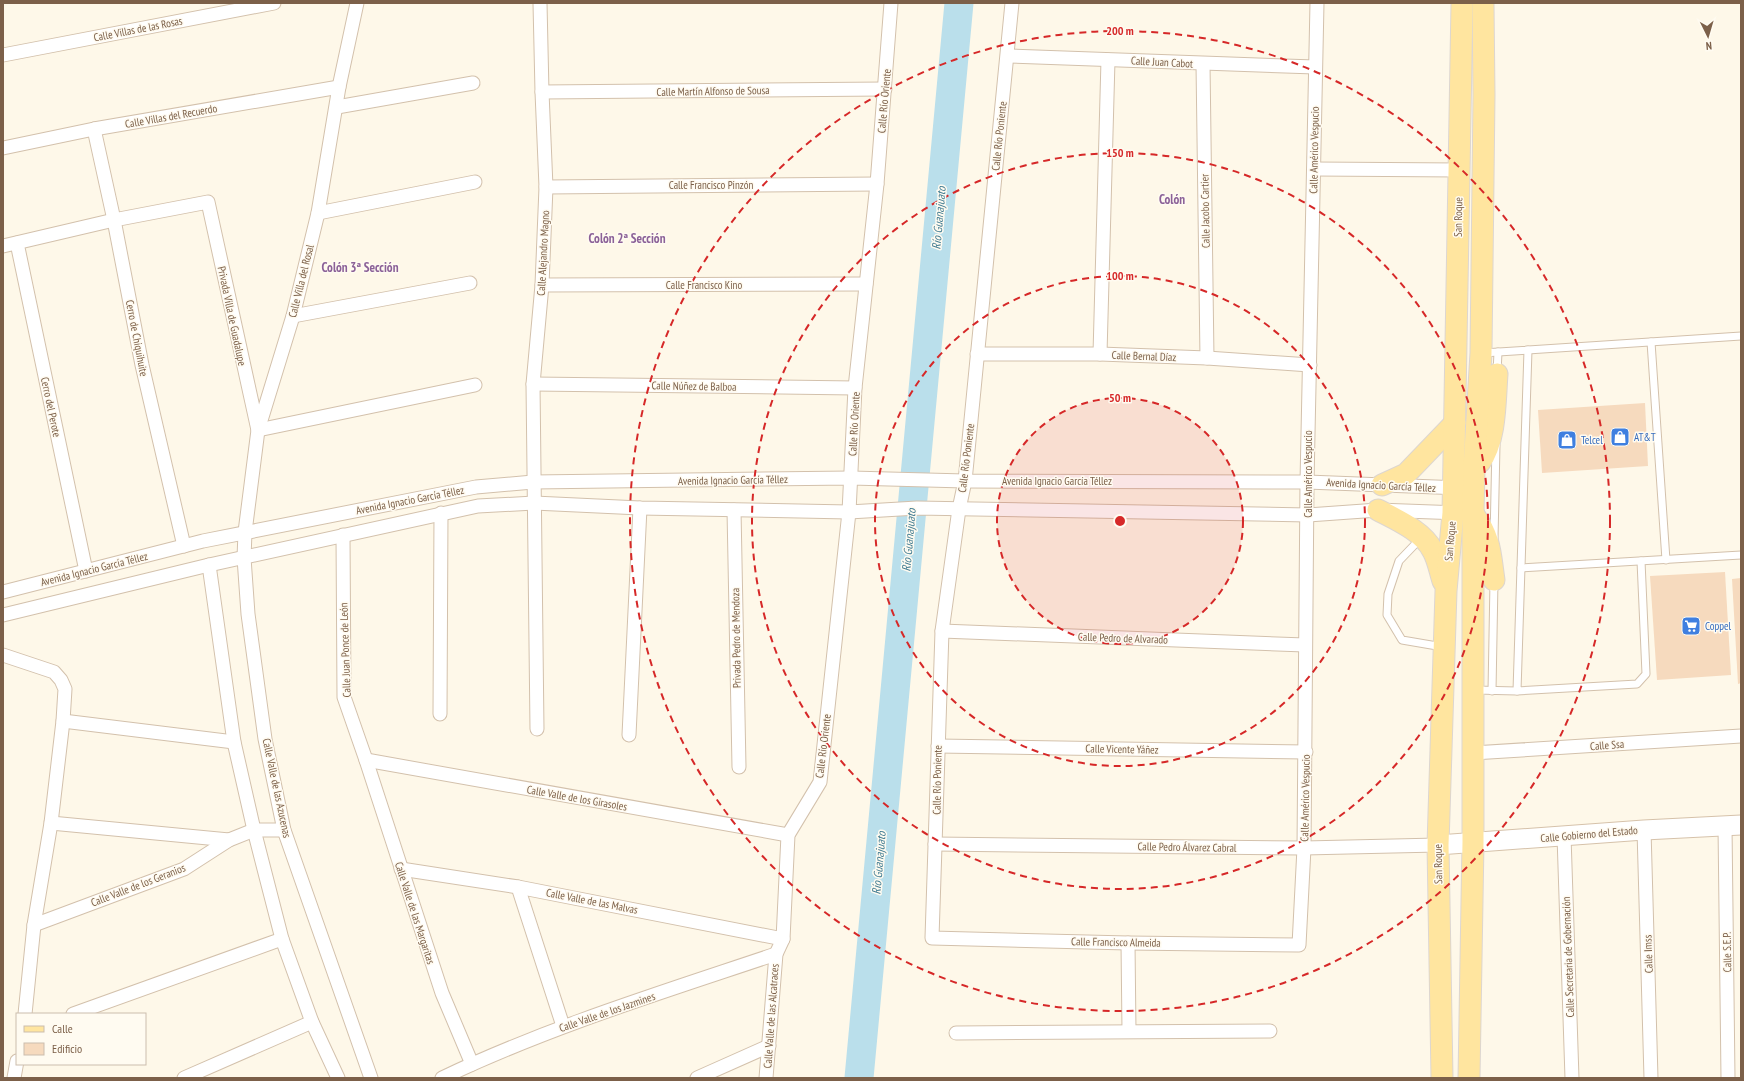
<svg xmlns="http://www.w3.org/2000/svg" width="1744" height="1081" viewBox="0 0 1744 1081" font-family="'PT Sans Narrow',sans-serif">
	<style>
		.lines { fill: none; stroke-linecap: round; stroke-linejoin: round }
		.river { stroke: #badfeb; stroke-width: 29 }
		.building { fill: #f6dabe }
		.lane-casing { stroke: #d3c1ac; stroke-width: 9 }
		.street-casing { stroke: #d3c1ac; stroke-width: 15 }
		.secondary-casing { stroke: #d6c2aa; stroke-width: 21 }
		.primary-casing { stroke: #ddd6d0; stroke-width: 23 }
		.lane { stroke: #fff; stroke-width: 7 }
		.street { stroke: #fff; stroke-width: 13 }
		.secondary { stroke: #fff; stroke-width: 19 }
		.primary { stroke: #ffe59f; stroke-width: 21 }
		.ring { fill: none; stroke: #d62828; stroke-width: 2; stroke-dasharray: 7 5 }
		.labels { text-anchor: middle; stroke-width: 3; stroke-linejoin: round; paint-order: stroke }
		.street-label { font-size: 11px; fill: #7c6049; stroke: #fffbf1 }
		.shop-label { font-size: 11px; fill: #366cbe; stroke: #fffbf1; text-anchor: start }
		.water-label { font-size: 12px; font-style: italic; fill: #407b91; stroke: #fffbf1 }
		.quarter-label { font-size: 13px; font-weight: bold; fill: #8b6198; stroke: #fffbf1 }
		.centre { fill: #d62828; stroke: #fffbf1; stroke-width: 2 }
		.ring-label { font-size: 12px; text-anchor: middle; font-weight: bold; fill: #d62828; stroke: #fffbf1; stroke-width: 3; stroke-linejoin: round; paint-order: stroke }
	</style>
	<rect width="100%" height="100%" fill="#fef8e9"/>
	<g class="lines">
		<path class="river" d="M859,1078L959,3"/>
	</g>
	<g class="building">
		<path d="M1645,403L1648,466L1542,473L1538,410Z"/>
		<path d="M1725,572L1731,675L1657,680L1650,576Z"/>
		<path d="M1741,578V683L1738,684L1732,579Z"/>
	</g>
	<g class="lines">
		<g class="lane-casing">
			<g id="lane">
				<path d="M1651,342L1666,560"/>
				<path d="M1528,350L1517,691L1637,684L1646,674L1641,561"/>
				<path d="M1483,353L1741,336"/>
				<path d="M1497,373L1498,352"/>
				<path d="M1421,538L1399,561L1388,594L1387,615L1402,640L1443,647"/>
				<path d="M1494,539L1496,445"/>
				<path d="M1521,568L1741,555"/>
				<path d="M1475,690L1517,691"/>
				<path d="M1492,691L1494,581"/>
			</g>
		</g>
		<g class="street-casing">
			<g id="street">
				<path d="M357,3L339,87L318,213L293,316L258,430L245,532L244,558L248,614L265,739L284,830L371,1078"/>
				<path d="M1012,3L965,481L959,509L942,631L932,938L1128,943L1299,945L1304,848L1307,482L1317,3"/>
				<path d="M3,55L274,3"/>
				<path d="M1008,56L1315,67"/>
				<path d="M1203,64L1207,358"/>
				<path d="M542,92L885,89"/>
				<path d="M337,107L473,83"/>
				<path d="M94,129L114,220L142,365L184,546"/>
				<path d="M3,148L94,129L339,87"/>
				<path d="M1314,169L1459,170"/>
				<path d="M546,187L877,184"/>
				<path d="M318,213L475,182"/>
				<path d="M17,243L86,571"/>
				<path d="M3,246L114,220L208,202L258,430L475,385"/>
				<path d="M542,285L866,284"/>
				<path d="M293,316L470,283"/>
				<path d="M977,354H1100L1207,358L1310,365"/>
				<path d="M1100,354L1108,60"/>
				<path d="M533,384L855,388"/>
				<path d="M734,510L739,767"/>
				<path d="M343,535L344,697L366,760L442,993L472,1064"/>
				<path d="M209,565L234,742L254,830L282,939L312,1022L338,1078"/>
				<path d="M3,592L203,541L476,487L533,482L851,478L965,481L1307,482L1461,488"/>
				<path d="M3,615L209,565L478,506L534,503L640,508L849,512L917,508L1308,515L1378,510L1460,513"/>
				<path d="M942,631L1305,645"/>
				<path d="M3,655L54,672L61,680L65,689L63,721L51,823L34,925L25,1014"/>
				<path d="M440,714L441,513"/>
				<path d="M63,721L234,742"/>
				<path d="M537,729L533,384L542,285L546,187L542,92L540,3"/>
				<path d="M629,735L640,508"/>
				<path d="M938,746L1306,752"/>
				<path d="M1473,753L1741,736"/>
				<path d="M366,760L788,835"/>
				<path d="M51,823L229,840"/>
				<path d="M1725,826L1728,1078"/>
				<path d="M1644,830L1651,1078"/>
				<path d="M1564,836L1572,1078"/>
				<path d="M935,844L1304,848L1438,845"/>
				<path d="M401,869L518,887L783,939"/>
				<path d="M518,887L563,1026"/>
				<path d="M34,925L184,869L229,840L254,830H284"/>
				<path d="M1128,943L1129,1031"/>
				<path d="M73,1014L282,939"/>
				<path d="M956,1033L1270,1031"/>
				<path d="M14,1078L17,1061"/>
				<path d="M184,1078L312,1022"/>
				<path d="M442,1078C549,1027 663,992 776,954"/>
				<path d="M697,1078L769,1046"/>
				<path d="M766,1078L776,954L783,939L788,835L820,782L849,512L855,388L877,184L891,3"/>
			</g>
		</g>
		<g class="secondary-casing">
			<path id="secondary" d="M1438,845L1644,830L1741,825"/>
		</g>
		<g class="primary-casing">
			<g id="primary">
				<path d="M1480,462C1496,441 1495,400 1497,374"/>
				<path d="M1382,485L1406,474L1455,423"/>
				<path d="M1378,510C1397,520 1423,531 1433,551C1438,560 1440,572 1443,581"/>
				<path d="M1474,515C1491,539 1490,553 1494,580"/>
				<path d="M1442,1078L1438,845L1446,591L1453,513L1462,3"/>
				<path d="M1469,1078L1473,842V514L1474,468L1481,353L1484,95L1483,3"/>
			</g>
		</g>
		<use href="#lane" class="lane"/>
		<use href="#street" class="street"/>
		<use href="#secondary" class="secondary"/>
		<use href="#primary" class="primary"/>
	</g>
	<circle cx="1120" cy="521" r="123" fill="#d62828" fill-opacity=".12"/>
	<g class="ring">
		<circle cx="1120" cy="521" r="123"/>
		<circle cx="1120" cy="521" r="245"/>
		<circle cx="1120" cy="521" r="368"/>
		<circle cx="1120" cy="521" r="490"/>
	</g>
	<defs>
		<g id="shop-square" transform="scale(1)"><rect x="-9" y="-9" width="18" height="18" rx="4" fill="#3f7fe0" stroke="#fffbf1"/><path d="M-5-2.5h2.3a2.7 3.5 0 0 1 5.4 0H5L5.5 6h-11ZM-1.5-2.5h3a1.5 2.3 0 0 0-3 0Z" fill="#fff"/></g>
		<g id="supermarket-square" transform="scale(1)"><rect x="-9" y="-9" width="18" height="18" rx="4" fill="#3f7fe0" stroke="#fffbf1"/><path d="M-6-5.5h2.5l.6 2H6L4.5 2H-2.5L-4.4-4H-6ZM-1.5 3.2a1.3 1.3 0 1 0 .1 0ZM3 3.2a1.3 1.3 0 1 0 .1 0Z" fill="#fff"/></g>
	</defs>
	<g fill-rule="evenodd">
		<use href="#shop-square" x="1620" y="437"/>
		<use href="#shop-square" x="1567" y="440"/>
		<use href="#supermarket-square" x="1691" y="626"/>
	</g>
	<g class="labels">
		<g class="street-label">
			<text transform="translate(138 29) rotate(-11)" y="4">Calle Villas de las Rosas</text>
			<text transform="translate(1162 62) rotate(3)" y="4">Calle Juan Cabot</text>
			<text transform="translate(713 91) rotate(-1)" y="4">Calle Martín Alfonso de Sousa</text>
			<text transform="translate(884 101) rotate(-85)" y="4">Calle Río Oriente</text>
			<text transform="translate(171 116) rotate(-10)" y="4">Calle Villas del Recuerdo</text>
			<text transform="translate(999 136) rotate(-84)" y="4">Calle Río Poniente</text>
			<text transform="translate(1314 150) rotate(-89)" y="4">Calle Américo Vespucio</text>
			<text x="711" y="189">Calle Francisco Pinzón</text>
			<text transform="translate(1205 211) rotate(-91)" y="4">Calle Jacobo Cartier</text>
			<text transform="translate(1458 217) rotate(-89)" y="4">San Roque</text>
			<text transform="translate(543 253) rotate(-87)" y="4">Calle Alejandro Magno</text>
			<text transform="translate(301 281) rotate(-76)" y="4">Calle Villa del Rosal</text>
			<text x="704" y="289">Calle Francisco Kino</text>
			<text transform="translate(232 316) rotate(78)" y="4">Privada Villa de Guadalupe</text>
			<text transform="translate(137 338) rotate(79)" y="4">Cerro de Chiquihuite</text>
			<text transform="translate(1144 356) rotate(2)" y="4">Calle Bernal Díaz</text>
			<text transform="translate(694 386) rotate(1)" y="4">Calle Núñez de Balboa</text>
			<text transform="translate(51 407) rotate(78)" y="4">Cerro del Perote</text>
			<text transform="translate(854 424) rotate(-87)" y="4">Calle Río Oriente</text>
			<text transform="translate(966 458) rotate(-83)" y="4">Calle Río Poniente</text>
			<text transform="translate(1308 474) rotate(-90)" y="4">Calle Américo Vespucio</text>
			<text transform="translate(733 480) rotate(-1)" y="4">Avenida Ignacio García Téllez</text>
			<text x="1057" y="485">Avenida Ignacio García Téllez</text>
			<text transform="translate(1381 485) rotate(3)" y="4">Avenida Ignacio García Téllez</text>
			<text transform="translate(410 500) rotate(-11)" y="4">Avenida Ignacio García Téllez</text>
			<text transform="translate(1450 541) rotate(-85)" y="4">San Roque</text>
			<text transform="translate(94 569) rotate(-14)" y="4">Avenida Ignacio García Téllez</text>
			<text transform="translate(736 638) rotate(-91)" y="4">Privada Pedro de Mendoza</text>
			<text transform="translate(1123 638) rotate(2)" y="4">Calle Pedro de Alvarado</text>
			<text transform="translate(345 650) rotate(-92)" y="4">Calle Juan Ponce de León</text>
			<text transform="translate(1607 745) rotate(-4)" y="4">Calle Ssa</text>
			<text transform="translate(823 746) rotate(-83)" y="4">Calle Río Oriente</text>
			<text transform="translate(1122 749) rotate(1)" y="4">Calle Vicente Yáñez</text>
			<text transform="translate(937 780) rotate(-89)" y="4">Calle Río Poniente</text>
			<text transform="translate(277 788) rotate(78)" y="4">Calle Valle de las Azucenas</text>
			<text transform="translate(577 798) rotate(10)" y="4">Calle Valle de los Girasoles</text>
			<text transform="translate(1305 798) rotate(-89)" y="4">Calle Américo Vespucio</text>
			<text transform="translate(1589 834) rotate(-5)" y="4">Calle Gobierno del Estado</text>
			<text transform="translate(1187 847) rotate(1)" y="4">Calle Pedro Álvarez Cabral</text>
			<text transform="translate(1438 864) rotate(-91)" y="4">San Roque</text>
			<text transform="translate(138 885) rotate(-21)" y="4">Calle Valle de los Geranios</text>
			<text transform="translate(592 901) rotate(11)" y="4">Calle Valle de las Malvas</text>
			<text transform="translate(415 913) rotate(72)" y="4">Calle Valle de las Margaritas</text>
			<text transform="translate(1116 942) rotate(1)" y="4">Calle Francisco Almeida</text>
			<text transform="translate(1727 952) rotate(-91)" y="4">Calle S.E.P.</text>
			<text transform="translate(1648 954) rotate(-92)" y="4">Calle Imss</text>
			<text transform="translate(1568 957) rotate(-92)" y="4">Calle Secretaria de Gobernación</text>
			<text transform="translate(607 1012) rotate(-19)" y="4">Calle Valle de los Jazmines</text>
			<text transform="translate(771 1016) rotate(-86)" y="4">Calle Valle de las Alcatraces</text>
		</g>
		<g class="shop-label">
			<text x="1634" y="441">AT&amp;T</text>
			<text x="1581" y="444">Telcel</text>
			<text x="1705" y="630">Coppel</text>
		</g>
		<g class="water-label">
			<text transform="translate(939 218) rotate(-85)" y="4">Río Guanajuato</text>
			<text transform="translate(909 540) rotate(-85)" y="4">Río Guanajuato</text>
			<text transform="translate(879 863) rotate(-85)" y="4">Río Guanajuato</text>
		</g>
		<g class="quarter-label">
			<text x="1172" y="204">Colón</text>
			<text x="627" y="243">Colón 2ª Sección</text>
			<text x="360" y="272">Colón 3ª Sección</text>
		</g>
	</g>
	<circle cx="1120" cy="521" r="6" class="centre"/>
	<g class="ring-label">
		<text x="1120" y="35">200 m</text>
		<text x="1120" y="157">150 m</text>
		<text x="1120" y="280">100 m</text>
		<text x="1120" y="402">50 m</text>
	</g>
	<rect width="1744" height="1081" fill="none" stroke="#7c6049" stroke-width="8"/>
	<rect x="16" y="1013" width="130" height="52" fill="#fffbf1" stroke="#cbbdae"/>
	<rect x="24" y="1026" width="20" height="6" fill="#ffe59f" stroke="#cbbdae"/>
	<text x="52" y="1033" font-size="12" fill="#7c6049">Calle</text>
	<rect x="24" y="1043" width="20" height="12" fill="#f6dabe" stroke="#cbbdae"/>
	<text x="52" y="1053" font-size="12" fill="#7c6049">Edificio</text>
	<g transform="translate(1708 36) rotate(175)" stroke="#fffbf1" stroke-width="3" paint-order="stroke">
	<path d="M0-3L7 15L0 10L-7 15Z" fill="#7c6049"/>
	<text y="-6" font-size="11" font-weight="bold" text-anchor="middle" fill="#7c6049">N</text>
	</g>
</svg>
